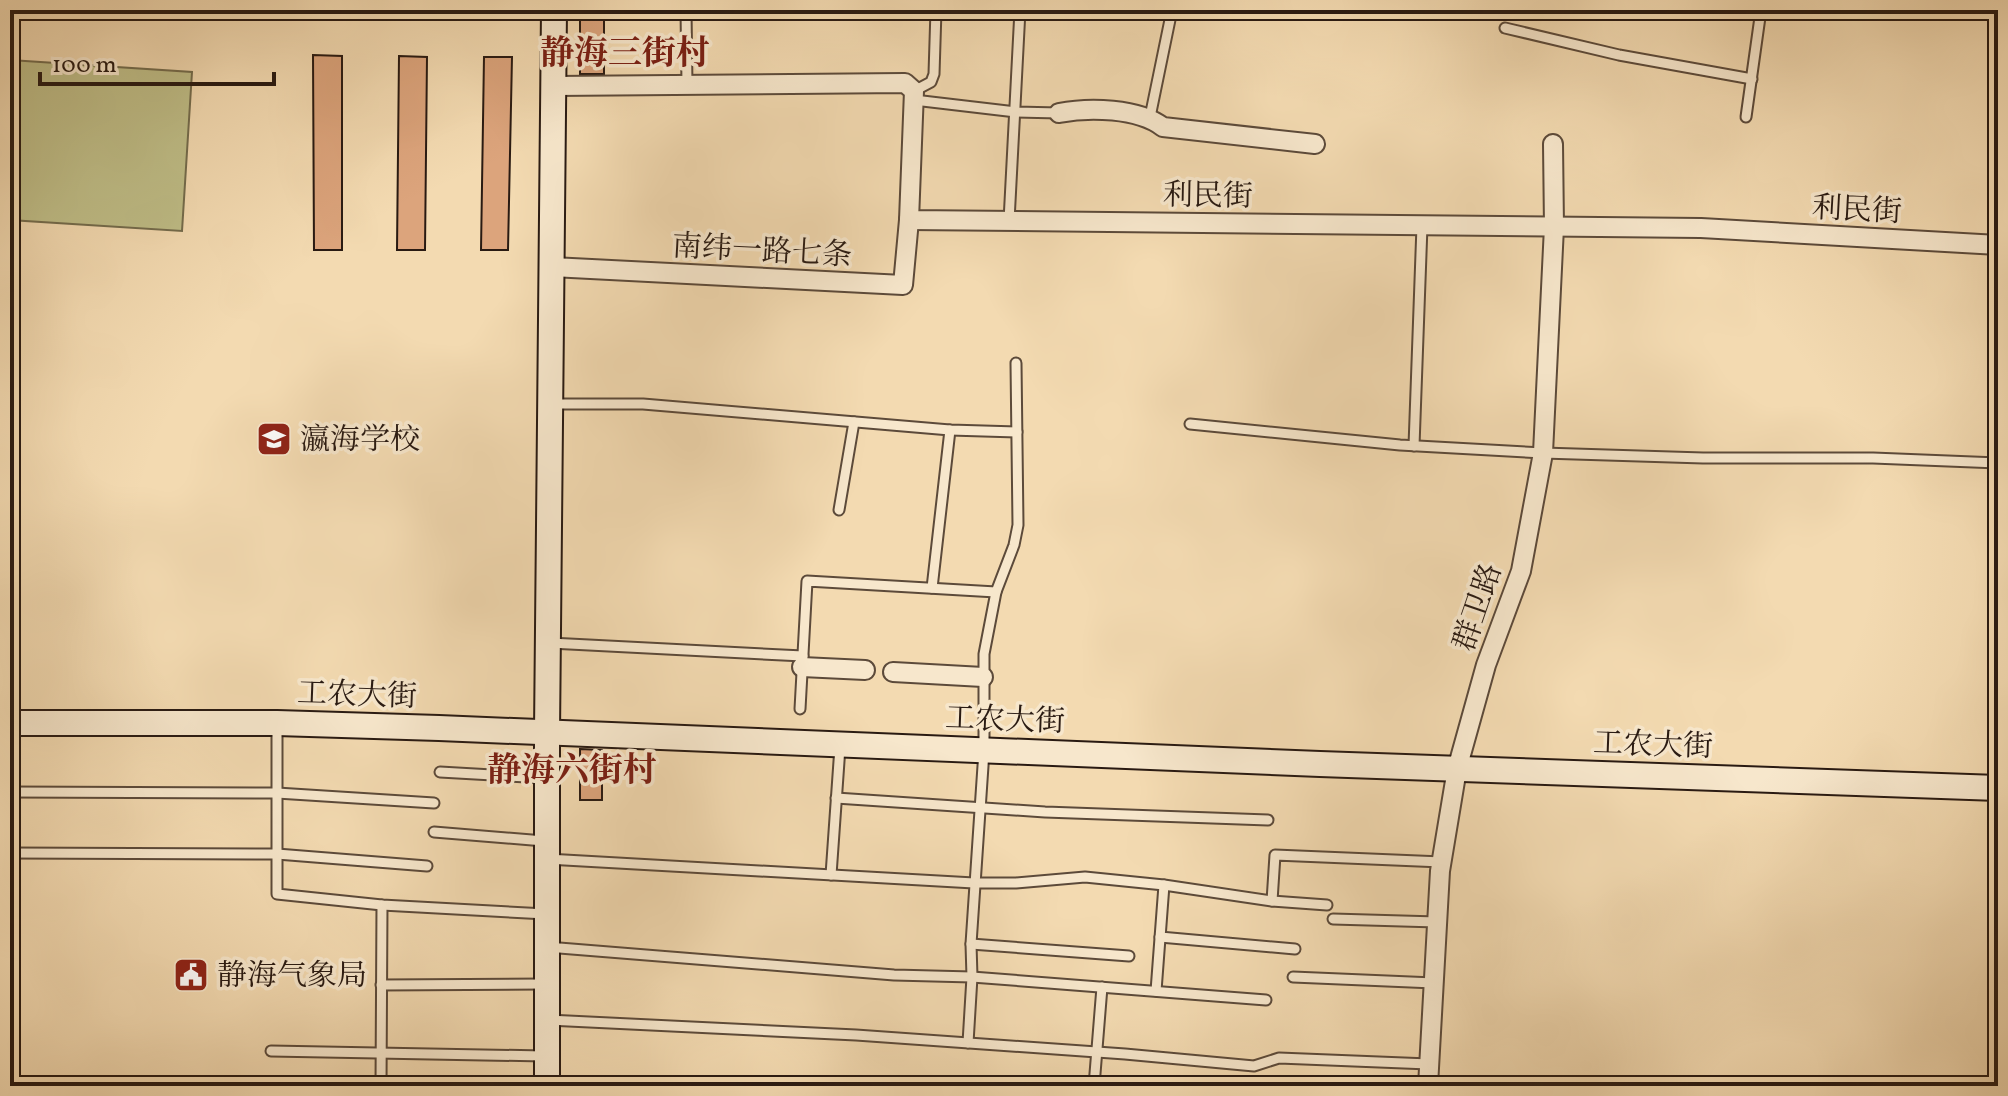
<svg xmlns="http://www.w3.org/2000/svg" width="2008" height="1096" viewBox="0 0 2008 1096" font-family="Vollkorn,'Noto Serif SC',serif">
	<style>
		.green { fill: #bfbe88; stroke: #746c4d; stroke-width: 2 }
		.building { fill: #dca47c; stroke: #291a12; stroke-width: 2 }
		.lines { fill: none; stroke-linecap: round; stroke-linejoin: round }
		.lane-casing { stroke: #5c4a3a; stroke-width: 13 }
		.street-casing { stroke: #5c4a3a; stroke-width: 22 }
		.secondary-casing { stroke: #291a12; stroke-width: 28 }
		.lane { stroke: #f7e7cc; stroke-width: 9 }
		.street { stroke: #f7e7cc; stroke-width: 18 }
		.secondary { stroke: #f7e7cc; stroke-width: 24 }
		.labels { text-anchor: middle; stroke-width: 7; stroke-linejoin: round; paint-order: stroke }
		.street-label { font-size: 30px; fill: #291a12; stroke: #f7e7cc }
		.poi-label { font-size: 30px; fill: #291a12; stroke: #f7e7cc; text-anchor: start }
		.quarter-label { font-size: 34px; font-weight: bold; fill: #7a1f14; stroke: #f7e7cc }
	</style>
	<rect width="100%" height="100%" fill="#f3dab1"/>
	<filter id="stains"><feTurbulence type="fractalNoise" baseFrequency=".0025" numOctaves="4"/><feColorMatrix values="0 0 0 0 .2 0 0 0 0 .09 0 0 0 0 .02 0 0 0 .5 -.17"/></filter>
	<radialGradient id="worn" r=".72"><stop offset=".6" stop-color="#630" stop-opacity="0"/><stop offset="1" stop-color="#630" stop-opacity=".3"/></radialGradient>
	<path class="green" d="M10,60L192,72L182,231L10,220Z"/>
	<g class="building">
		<rect x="580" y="10" width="24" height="64"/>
		<path d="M313,55L342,56V250H314Z"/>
		<path d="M399,56L427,57L425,250H397Z"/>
		<path d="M484,57H512L508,250H481Z"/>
		<path d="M580,749L602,750V800H580Z"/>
	</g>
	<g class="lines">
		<g class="lane-casing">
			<g id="lane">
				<path d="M686,10L687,85"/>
				<path d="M1505,28L1619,55L1752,79"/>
				<path d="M914,91L931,82L934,74L936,10"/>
				<path d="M914,100L1016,112L1059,113"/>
				<path d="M1150,117L1172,10"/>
				<path d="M1746,117L1761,10"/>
				<path d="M1009,221L1020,10"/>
				<path d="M553,404H643L950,430L1017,432"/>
				<path d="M1190,424L1400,445L1543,453L1703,458H1873L1998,463"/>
				<path d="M1414,446L1422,226"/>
				<path d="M839,510L854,422"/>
				<path d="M932,588L950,430"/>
				<path d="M550,643L803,656"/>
				<path d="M800,709L807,581L996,592"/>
				<path d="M277,723V894L382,905L546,914"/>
				<path d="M440,772L544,778"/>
				<path d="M10,792L277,793L434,803"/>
				<path d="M836,798L1045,812L1268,820"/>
				<path d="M434,832L544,841"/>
				<path d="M10,853L277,854L427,866"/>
				<path d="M547,859L974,883H1016L1085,877L1164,885L1272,901L1327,905"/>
				<path d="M831,875L840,747"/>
				<path d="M1272,901L1275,855L1442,862"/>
				<path d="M1333,919L1437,922"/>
				<path d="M1160,937L1295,949"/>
				<path d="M971,944L1129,956"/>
				<path d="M547,947L894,975L972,977L1266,1000"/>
				<path d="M1293,977L1434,983"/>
				<path d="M381,985L544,984"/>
				<path d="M10,990H11"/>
				<path d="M1156,991L1164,885"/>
				<path d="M548,1020L856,1035L1125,1054L1254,1066L1279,1058L1429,1064"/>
				<path d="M968,1043L972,977L971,944L984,751V654L996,592L1014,545L1018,525L1016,363"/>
				<path d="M271,1051L544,1056"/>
				<path d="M381,1086L382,905"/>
				<path d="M1094,1086L1102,987"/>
			</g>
		</g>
		<g class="street-casing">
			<g id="street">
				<path d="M554,86L905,83L914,91L909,220L1701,228L1998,245"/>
				<path d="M1059,113C1089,107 1138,108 1163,127L1315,144"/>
				<path d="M552,267L903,285L909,220"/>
				<path d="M802,667L865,670"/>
				<path d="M893,672L983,677"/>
				<path d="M1428,1086L1440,871L1457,769L1486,665L1521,571L1543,453L1554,227L1553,144"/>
			</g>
		</g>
		<g class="secondary-casing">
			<g id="secondary">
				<path d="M10,723H277L439,728L1320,764L1998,788"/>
				<path d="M547,1086V732L554,10"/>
			</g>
		</g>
		<use href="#lane" class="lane"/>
		<use href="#street" class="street"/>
		<use href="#secondary" class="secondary"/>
	</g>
	<defs>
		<g id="school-square" transform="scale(1.8)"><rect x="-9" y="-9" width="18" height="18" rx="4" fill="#8f2418" stroke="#f7e7cc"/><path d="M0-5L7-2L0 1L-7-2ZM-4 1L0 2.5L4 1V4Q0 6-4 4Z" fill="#fff"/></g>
		<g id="civic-square" transform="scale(1.8)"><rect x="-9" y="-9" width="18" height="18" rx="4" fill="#8f2418" stroke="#f7e7cc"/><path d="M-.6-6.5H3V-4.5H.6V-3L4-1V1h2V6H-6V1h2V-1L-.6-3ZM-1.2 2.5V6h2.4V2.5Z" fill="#fff"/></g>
	</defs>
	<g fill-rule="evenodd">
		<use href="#school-square" x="274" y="439"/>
		<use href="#civic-square" x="191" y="975"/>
	</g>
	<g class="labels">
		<g class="street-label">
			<text transform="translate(1208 195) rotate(1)" y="10">利民街</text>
			<text transform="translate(1857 209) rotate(3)" y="10">利民街</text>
			<text transform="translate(762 250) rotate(3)" y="10">南纬一路七条</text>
			<text transform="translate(1477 607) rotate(-71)" y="10">群卫路</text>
			<text transform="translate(357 694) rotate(2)" y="10">工农大街</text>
			<text transform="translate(1005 719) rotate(2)" y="10">工农大街</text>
			<text transform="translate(1653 744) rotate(2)" y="10">工农大街</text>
		</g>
		<g class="poi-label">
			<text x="300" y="449">瀛海学校</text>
			<text x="217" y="985">静海气象局</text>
		</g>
		<g class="quarter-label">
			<text x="625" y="64">静海三街村</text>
			<text x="572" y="781">静海六街村</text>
		</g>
	</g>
	<rect width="2008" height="1096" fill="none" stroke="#f3dab1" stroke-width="40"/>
	<rect x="12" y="12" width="1984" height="1072" fill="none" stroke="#291a12" stroke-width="4"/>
	<rect x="20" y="20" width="1968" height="1056" fill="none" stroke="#291a12" stroke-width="2"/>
	<path d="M40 72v12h234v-12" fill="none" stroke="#291a12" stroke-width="4"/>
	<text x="52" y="72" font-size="24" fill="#291a12" stroke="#f7e7cc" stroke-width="6" paint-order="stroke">100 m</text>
	<rect width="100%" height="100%" filter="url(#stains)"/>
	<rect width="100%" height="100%" fill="url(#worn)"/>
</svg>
